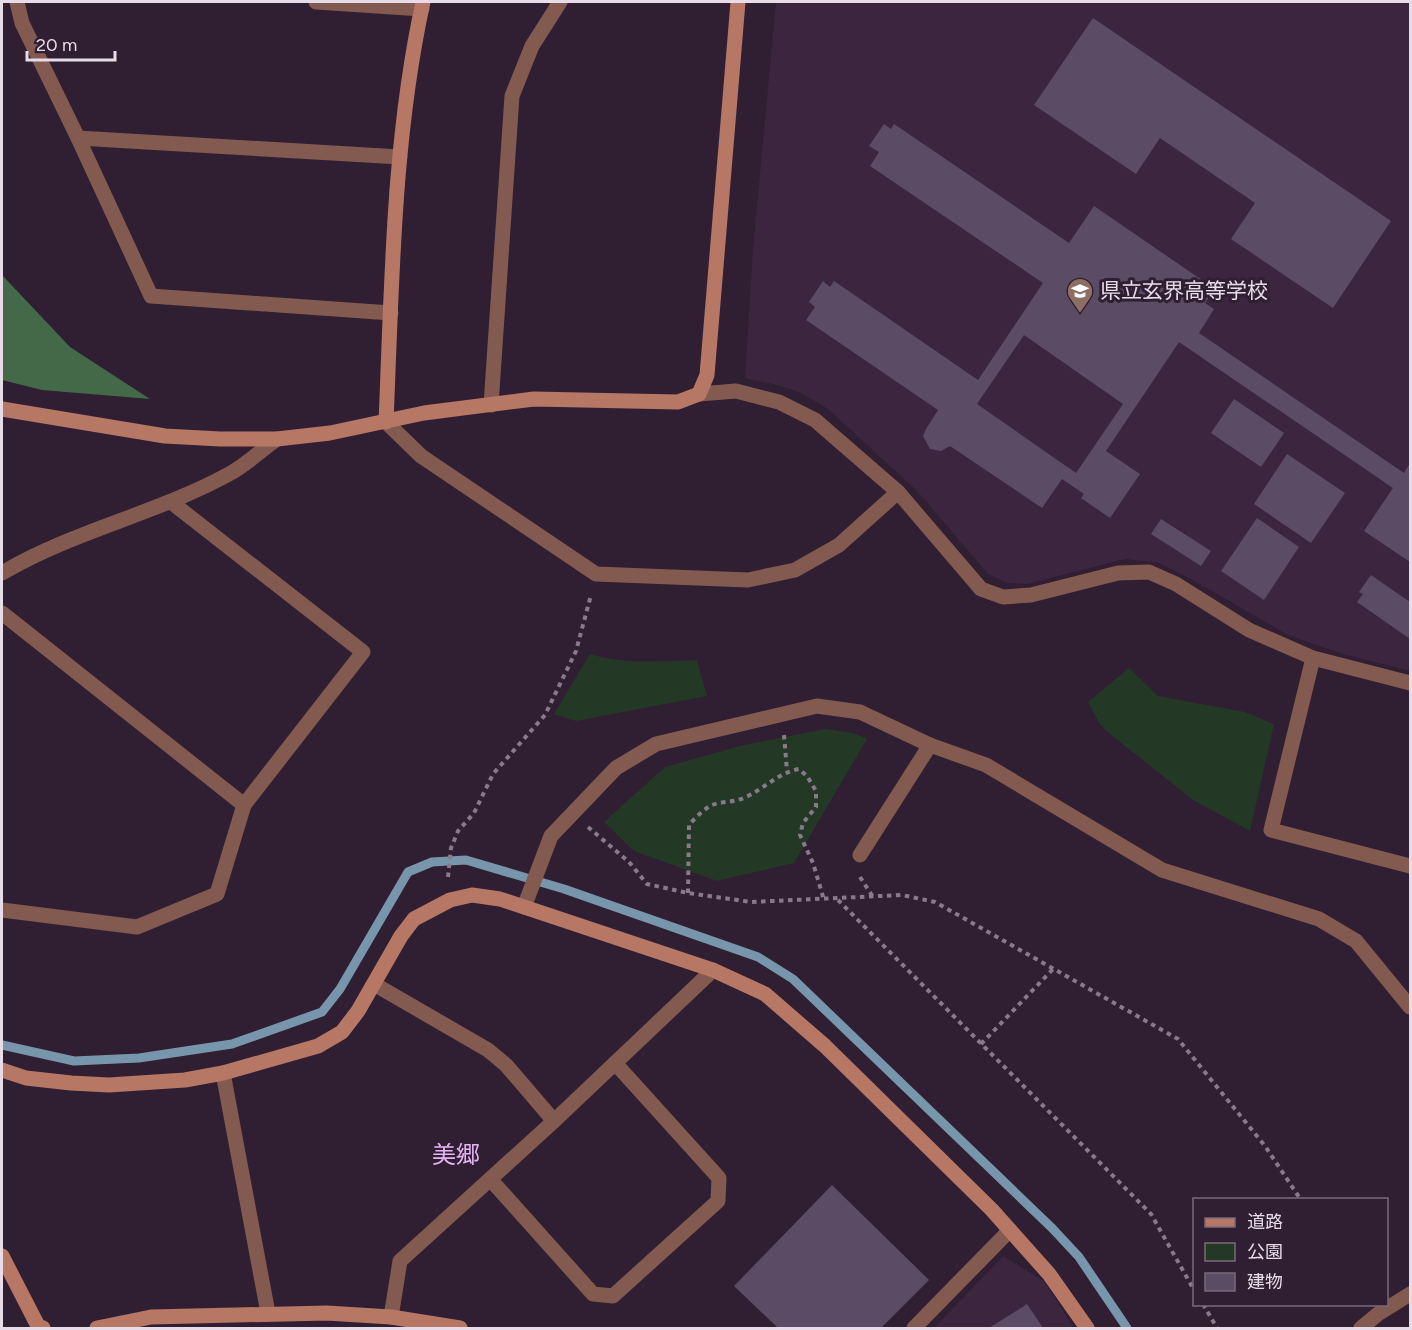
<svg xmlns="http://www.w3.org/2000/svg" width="1412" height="1330" viewBox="0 0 1412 1330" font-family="Figtree,'Noto Sans JP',sans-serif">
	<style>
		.built { fill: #3c253e }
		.green { fill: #243826 }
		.forest { fill: #446948 }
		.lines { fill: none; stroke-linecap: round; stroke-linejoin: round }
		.stream { stroke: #7795ab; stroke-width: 9 }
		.building { fill: #5c4b64; fill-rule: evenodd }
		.path { stroke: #897a8b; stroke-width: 4; stroke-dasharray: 4.5 4.5; stroke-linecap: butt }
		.lane { stroke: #835a4f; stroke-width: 15 }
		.street { stroke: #835a4f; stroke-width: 15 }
		.secondary { stroke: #b77765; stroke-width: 15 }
		.labels { text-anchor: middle; stroke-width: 6; stroke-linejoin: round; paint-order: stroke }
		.poi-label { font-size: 21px; fill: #e8dce9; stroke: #301e32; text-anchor: start }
		.quarter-label { font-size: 24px; fill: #e5b4f2; stroke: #301e32 }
	</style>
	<rect width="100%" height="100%" fill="#301e32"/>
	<g class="built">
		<path d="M776,2H1410V671L1343,654L1288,635L1191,579L1159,563L1125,559L1027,584L1007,583L988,574L917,491L828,409L799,392L777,385L745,378L753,249Z"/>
		<path d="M1003,1256L1044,1281L1074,1328H934Z"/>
	</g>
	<g class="green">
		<path d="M590,654C625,665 661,661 697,660L707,696L576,721L554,714Z"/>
		<path d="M1129,668L1158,696L1245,712L1274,724L1250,831L1193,800L1110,734L1100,724L1088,702Z"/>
		<path d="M825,729L853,733L867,739L794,863L717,881L634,851L604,822L665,767L740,746Z"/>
	</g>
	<path class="forest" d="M2,275L70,347L150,399L42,390L2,380Z"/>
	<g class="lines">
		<path class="stream" d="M2,1045L74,1061L139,1058L232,1044L322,1012L340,989L408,872L432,862L466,860L564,889L758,957L793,979L1052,1228L1079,1257L1127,1328"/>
	</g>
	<g class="building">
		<path d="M1093,18L1391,221L1333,308L1231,239L1255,203L1160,138L1136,174L1034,105Z"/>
		<path d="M884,124L891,129L894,124L1069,243L1094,206L1215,289L1205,303L1214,309L1199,333L1404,473L1410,463V562L1364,531L1393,488L1179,342L1106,451L1140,474L1110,518L1081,498L1084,494L1062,479L1042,508L950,446L941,451L930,449L923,436L926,429L938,410L806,320L815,307L809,302L823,281L830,287L834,281L978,380L1043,283L870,166L879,152L869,146ZM1024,335L1123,404L1076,473L977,404Z"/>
		<path d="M1234,399L1284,433L1261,467L1211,433Z"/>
		<path d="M1287,454L1345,493L1311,543L1254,504Z"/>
		<path d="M1257,518L1299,547L1264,600L1221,571Z"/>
		<path d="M1161,519L1211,551L1201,566L1151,534Z"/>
		<path d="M1371,575L1410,602V639L1357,602L1363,594L1359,592Z"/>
		<path d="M832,1185L929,1280L881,1328H778L734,1286Z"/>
		<path d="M1027,1304L1043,1328H989Z"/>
	</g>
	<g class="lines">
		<g class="path">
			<path d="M784,735L787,771"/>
			<path d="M588,827L629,862L647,884L688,893L751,902L902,895L935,902L1178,1039L1265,1146L1301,1200"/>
			<path d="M448,877L451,848L458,831L474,813L493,774L545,715L576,651L591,595"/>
			<path d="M860,877L873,897"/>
			<path d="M688,893L689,825C695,818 702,811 710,806C719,801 734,803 746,797C765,788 778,773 799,769L807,776L816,791V807L803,823L800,835L813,863L824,900"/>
			<path d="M838,900L1151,1214L1194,1290"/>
			<path d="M981,1044L1053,969"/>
			<path d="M1203,1304L1217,1328"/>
		</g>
		<g class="lane">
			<path d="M860,855L930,745"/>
			<path d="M914,1328L1010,1230"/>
		</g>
		<g class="street">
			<path d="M17,2L22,23L78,138L151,296L391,313"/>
			<path d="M316,2L422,9"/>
			<path d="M78,138L400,157"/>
			<path d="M699,394L736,391L779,402L815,420L898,492L981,589L1003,597L1031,595L1118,573L1149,572L1176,584L1249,630L1313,658L1410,683"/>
			<path d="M491,405L512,96L532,46L560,2"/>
			<path d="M386,422L421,456L596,574L748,580L795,570L839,545L898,492"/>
			<path d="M2,573C73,531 156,514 229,474C246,465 261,450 277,439"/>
			<path d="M2,613L244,805L363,652L171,502"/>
			<path d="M1313,658L1271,830L1410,866"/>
			<path d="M524,907L551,836L616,768L656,744L817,706L860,712L930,745L986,765L1162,870L1319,919L1356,941L1410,1007"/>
			<path d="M2,910L137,927L217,894L244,805"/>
			<path d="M374,984L488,1050L506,1065L554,1121"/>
			<path d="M223,1073L268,1313"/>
			<path d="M490,1179L593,1294L613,1296L718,1201L719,1178L615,1063"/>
			<path d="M391,1317L400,1261L554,1121L713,970"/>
			<path d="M1361,1328L1378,1314L1410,1294"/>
		</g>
		<g class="secondary">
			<path d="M2,409L165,436L220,439H277L330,433L424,413L534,399L678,402L699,394L707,375L738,2"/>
			<path d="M386,422C392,282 393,139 423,2"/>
			<path d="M2,1070L26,1078L71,1083L109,1085L185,1080L223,1073L318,1046L342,1032L358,1011L401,936L414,919L450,900L472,895L500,899L713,970L765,994L825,1046L992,1210L1049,1274L1087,1328"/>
			<path d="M2,1256L38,1326L43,1328"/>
			<path d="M97,1328L151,1317L327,1313L391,1317L460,1328"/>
		</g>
	</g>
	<defs>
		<g id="school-pin" transform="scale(1.35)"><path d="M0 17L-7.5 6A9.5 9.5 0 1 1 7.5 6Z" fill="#8d6e63" stroke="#301e32"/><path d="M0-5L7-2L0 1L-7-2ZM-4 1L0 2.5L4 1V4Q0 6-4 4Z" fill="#fff"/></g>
	</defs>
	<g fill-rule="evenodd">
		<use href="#school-pin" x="1080" y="291"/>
	</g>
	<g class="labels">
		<g class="poi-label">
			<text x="1100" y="298">県立玄界高等学校</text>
		</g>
		<g class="quarter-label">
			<text x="456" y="1163">美郷</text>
		</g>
	</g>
	<rect width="1412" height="1330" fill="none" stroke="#e8dce9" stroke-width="6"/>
	<rect x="1193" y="1198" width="195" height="108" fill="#301e32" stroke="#7a6a7b" stroke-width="1.5"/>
	<rect x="1205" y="1218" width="30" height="9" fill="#b77765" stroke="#7a6a7b" stroke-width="1.5"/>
	<text x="1247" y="1228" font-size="18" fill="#e8dce9">道路</text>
	<rect x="1205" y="1243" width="30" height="18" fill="#243826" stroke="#7a6a7b" stroke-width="1.5"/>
	<text x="1247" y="1258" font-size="18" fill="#e8dce9">公園</text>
	<rect x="1205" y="1273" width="30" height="18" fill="#5c4b64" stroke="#7a6a7b" stroke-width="1.5"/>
	<text x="1247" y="1288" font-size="18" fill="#e8dce9">建物</text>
	<path d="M27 51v9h88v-9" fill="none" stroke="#e8dce9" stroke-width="3"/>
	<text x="36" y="51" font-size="18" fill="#e8dce9" stroke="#301e32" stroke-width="4.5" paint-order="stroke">20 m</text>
</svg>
